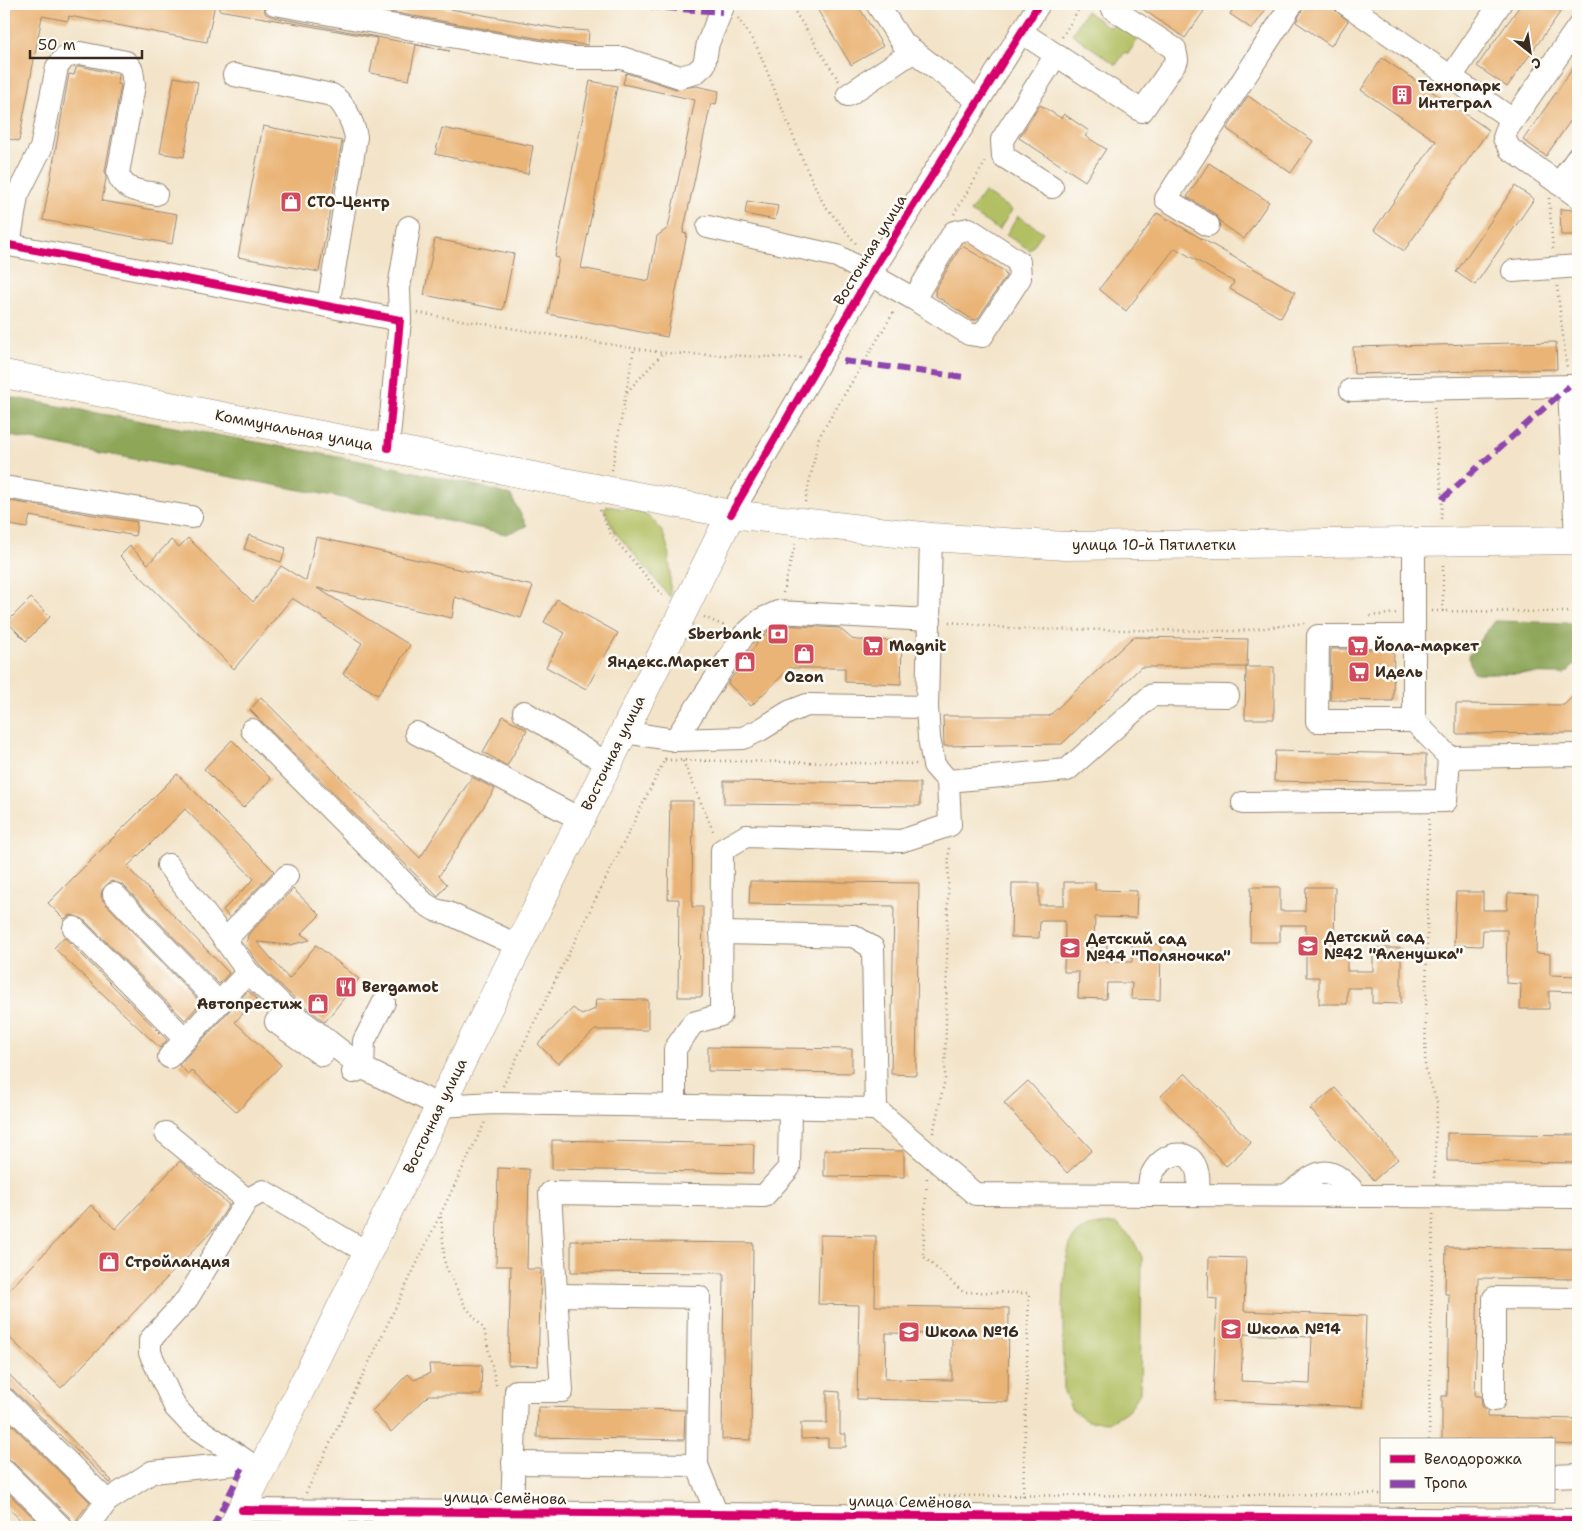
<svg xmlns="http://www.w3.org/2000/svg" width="1582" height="1531" viewBox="0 0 1582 1531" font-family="'Shantell Sans',sans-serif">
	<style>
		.green { fill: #b2c063; stroke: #767540 }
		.forest { fill: #8da659; stroke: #64683c }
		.building { fill: #eab476; fill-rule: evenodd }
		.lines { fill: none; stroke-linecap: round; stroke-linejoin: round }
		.minor-casing { stroke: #978774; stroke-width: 24 }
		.major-casing { stroke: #978774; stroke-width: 29 }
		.path { stroke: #978774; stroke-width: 2.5; stroke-dasharray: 1 4; stroke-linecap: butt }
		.minor { stroke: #fff; stroke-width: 22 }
		.major { stroke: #fff; stroke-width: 28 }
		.quiet { stroke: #8e44ad; stroke-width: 6; stroke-dasharray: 12 6; stroke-linecap: butt }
		.cycleway-casing { stroke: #fdfcf7; stroke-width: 11 }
		.cycleway { stroke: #d6006c; stroke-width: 8 }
		.labels { text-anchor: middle; stroke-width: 5; stroke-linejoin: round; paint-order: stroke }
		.poi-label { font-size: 15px; font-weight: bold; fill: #3b2a1e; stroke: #fdfcf7; text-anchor: start }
		.street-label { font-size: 15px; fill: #3b2a1e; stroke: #fdfcf7 }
	</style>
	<rect width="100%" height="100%" fill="#fdfcf7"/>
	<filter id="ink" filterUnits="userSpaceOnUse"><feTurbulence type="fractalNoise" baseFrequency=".02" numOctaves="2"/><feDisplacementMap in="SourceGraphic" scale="10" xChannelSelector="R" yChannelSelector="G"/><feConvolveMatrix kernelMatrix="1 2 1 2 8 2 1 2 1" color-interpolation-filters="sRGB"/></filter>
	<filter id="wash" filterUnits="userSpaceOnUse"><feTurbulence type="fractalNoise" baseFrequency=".0096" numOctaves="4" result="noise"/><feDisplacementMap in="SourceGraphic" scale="20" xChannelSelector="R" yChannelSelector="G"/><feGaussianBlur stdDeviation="1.12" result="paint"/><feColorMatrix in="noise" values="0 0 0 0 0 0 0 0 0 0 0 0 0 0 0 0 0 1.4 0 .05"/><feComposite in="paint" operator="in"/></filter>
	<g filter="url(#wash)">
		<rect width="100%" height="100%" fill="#f3e4c9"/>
		<g class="green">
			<path d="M1086,11L1110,28L1116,20L1140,36L1128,54L1125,52L1116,65L1072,34Z"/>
			<path d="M984,192L1012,210L999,230L970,212Z"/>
			<path d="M1018,216L1043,232L1030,250L1006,235Z"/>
			<path d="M607,506C617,508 632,509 642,513C674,528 670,568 670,597L615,532L604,509Z"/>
			<path d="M1116,1224L1132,1238L1142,1257L1140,1393L1129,1410L1109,1422L1088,1421L1072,1410L1064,1392C1064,1360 1059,1264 1072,1240C1080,1224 1101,1225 1116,1224Z"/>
		</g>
		<g class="forest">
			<path d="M4,396L393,467L486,488L511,496L527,526L506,534L339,497L4,435Z"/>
			<path d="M1494,621L1578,623V662L1565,674L1473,673L1468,656Z"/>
		</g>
		<g id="blocks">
			<g class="building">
				<path d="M4,4H215L207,42L69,16L68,21L42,16L19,141L4,138Z"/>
				<path d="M219,4L262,5L266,14L273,17L450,51L416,45L409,80L370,73L377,38L219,10Z"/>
				<path d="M347,4H422L562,29L589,31L588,45L558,42Z"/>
				<path d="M814,4H857L883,46L851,65Z"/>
				<path d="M1135,4H1194L1204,11L1185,38Z"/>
				<path d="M1236,4H1270L1252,29L1230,14Z"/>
				<path d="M1305,4H1328L1348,21L1331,46L1296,22Z"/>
				<path d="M1521,4H1566L1507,87L1477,66Z"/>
				<path d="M1382,58L1489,130L1404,251L1374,230L1436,141L1361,90Z"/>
				<path d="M1578,61V110L1546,156L1523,140Z"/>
				<path d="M80,66L119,75L118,84L121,85L105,171L106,179L102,201L177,214L172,244L43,220L69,74L74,75L76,68Z"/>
				<path d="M626,73L676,89L696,86L719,91L716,104L711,103L683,233L687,234L667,337L548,314L559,258L555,257L590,81L617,86L581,268L649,281L657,236L668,228L695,100L623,84Z"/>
				<path d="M174,77L198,82L184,157L160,153Z"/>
				<path d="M1248,96L1313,141L1291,173L1227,129Z"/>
				<path d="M1040,105L1061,118L1064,114L1089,131L1085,136L1106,149L1085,181L1019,138Z"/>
				<path d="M263,126L342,141L319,272L238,257Z"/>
				<path d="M442,128L533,146L528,174L435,154Z"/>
				<path d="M1209,163L1269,202L1244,239L1221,223L1215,214L1187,197Z"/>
				<path d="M1515,186L1534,199L1475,285L1456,272Z"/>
				<path d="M747,201L778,206L775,220L745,214Z"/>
				<path d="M1560,209L1578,210V235H1561Z"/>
				<path d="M1157,213L1295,292L1281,318L1230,289L1234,282L1175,248L1126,311L1099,289L1142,235Z"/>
				<path d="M435,239L514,254L503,310L424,295Z"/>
				<path d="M964,247L1004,271L1006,276L977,320H973L936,296L935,290L960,248Z"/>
				<path d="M1556,342L1557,369L1354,374L1353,347Z"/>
				<path d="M4,500L137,522L135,536L30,516L27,528L4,524Z"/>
				<path d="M249,535L286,548L281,562L244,549Z"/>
				<path d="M316,537L533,586L521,618L455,597L452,618L317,588L410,645L378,695L343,674L362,643L292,598L234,669L120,556L130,546L148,564L171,540L179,547L188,538L253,602L281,566L306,581Z"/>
				<path d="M31,598L50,617L26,641L7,622Z"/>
				<path d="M557,599L618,633L586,689L546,667L565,633L544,622Z"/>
				<path d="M780,625L839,628L852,639L857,640L902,641L901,684L845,682V668H790L751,706L728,683L761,638L769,630Z"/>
				<path d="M1133,637L1248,639L1247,667H1141L1062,744L944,746L943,716H1049Z"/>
				<path d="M1331,649H1394L1393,701L1330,700Z"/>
				<path d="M1246,667H1274V719H1245Z"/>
				<path d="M1578,691V730L1575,733L1456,734V704L1564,705Z"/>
				<path d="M261,697L420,858L472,777L495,789L439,876L447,884L438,897L250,710Z"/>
				<path d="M503,716L527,730L507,766L483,752Z"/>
				<path d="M232,740L271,779L243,808L204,769Z"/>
				<path d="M1275,751L1426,754V784L1274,781Z"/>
				<path d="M177,774L274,871L229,917L223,910L254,879L185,809L127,867L229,973L219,984L123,885L111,881L102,890L101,897L105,903L201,1003L185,1020L83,919L71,915L64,919L48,903Z"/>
				<path d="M724,781L920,783V806L724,804Z"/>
				<path d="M670,801H693L692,907H703L702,997H678L679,899H668Z"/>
				<path d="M750,881L919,883L916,1075L891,1074L894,906L749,904Z"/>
				<path d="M1064,882H1095V890L1137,891L1136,918L1095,917L1094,943L1107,944V962H1132V944H1161L1160,1000L1131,999L1132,983H1107L1106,999L1078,998L1079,972H1064L1065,921H1040L1039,938L1011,937L1012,883H1039V905H1064Z"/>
				<path d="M1251,887H1280V911H1305L1306,887H1335L1334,949H1347V971H1373V948H1401V1004L1372,1003V988H1347V1004H1319V977H1306V925H1280V942H1250Z"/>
				<path d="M293,889L320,915L301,934L310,940L290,945L257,942L289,979L316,945L359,979L325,1022L292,996L262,968L246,946L248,935Z"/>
				<path d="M1456,892H1483V910H1507L1508,893L1538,894L1536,953L1550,954V975L1578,976V992L1549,991V1009H1520L1521,984L1506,983L1507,930H1483L1482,946L1454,945Z"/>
				<path d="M64,937L167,1040L160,1048L54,948Z"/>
				<path d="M248,991L257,999L235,1022L281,1065L237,1112L191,1070L188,1074L179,1065Z"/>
				<path d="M596,999L648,1000V1030H595L558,1064L538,1044L573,1008L582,1015L595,1009Z"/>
				<path d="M708,1047L852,1049V1073L708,1071Z"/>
				<path d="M1185,1073L1251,1143L1226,1166L1161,1096Z"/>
				<path d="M1028,1081L1092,1150L1067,1173L1004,1103Z"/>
				<path d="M1335,1088L1398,1159L1374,1180L1310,1109Z"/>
				<path d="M1447,1133L1578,1135V1163L1447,1161Z"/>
				<path d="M552,1140L754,1144L753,1173L552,1169Z"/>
				<path d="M824,1150L904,1151V1177L824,1176Z"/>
				<path d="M180,1161L229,1205L213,1230L61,1388L4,1332V1295L91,1205L115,1229Z"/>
				<path d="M498,1168L529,1169L527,1269H541L538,1366L508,1365L511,1266H496Z"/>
				<path d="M820,1235L876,1236L875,1306L1009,1308L1008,1402L857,1399L859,1305L818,1304ZM886,1333L952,1334V1380L885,1379Z"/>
				<path d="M571,1241L753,1243L751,1440L722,1439L724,1273L571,1272Z"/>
				<path d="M1446,1247L1578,1249V1279L1478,1278L1475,1396H1481L1482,1406L1487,1411V1417L1578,1419V1445L1553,1444V1440H1442V1396H1447L1449,1294H1445Z"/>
				<path d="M1209,1257L1246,1258L1244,1311L1366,1316L1363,1407L1213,1401L1217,1299L1208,1298ZM1243,1334L1312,1337L1310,1384L1241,1381Z"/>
				<path d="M429,1364L482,1365L481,1395H429L391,1432L372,1411L408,1374L414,1380L430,1373Z"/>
				<path d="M4,1369L112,1481L110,1483L13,1390L4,1386Z"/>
				<path d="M827,1391L840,1392V1434H846V1447H828V1438L801,1439V1423H827Z"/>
				<path d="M538,1407L685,1410L684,1440L537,1437Z"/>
				<path d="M4,1417L90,1502L77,1519L75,1527L70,1518L13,1462L4,1458Z"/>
				<path d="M4,1489L43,1527H27L4,1503Z"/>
			</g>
		</g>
	</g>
	<g filter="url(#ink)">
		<use href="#blocks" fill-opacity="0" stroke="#978774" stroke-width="1"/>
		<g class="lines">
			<g class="minor-casing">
				<g id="minor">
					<path d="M275,4L572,58H622L680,77L695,73L704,65L708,43L724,4"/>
					<path d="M877,4L902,42L978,101"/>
					<path d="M1346,4L1513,120"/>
					<path d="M1578,27L1507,129L1504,138L1510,149L1578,197"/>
					<path d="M1021,32L1142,111L1177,60L1175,49L1113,9L1112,4"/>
					<path d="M234,75L332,95C344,102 353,122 356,137L328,306"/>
					<path d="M1451,77L1500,4"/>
					<path d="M848,95L914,51"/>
					<path d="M1559,184L1578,157"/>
					<path d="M1052,187L1003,156L1002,140L1056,55"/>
					<path d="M1208,225L1166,199L1292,4"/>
					<path d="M708,227L837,256L914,299L969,334L982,336L1020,278L1019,262L969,229L954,232L914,299"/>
					<path d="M4,244L400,320"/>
					<path d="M9,245L17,196L41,148L57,67L65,57L80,53L126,62L132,70L134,85L118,173C123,191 139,191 156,194"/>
					<path d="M1513,271L1578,266"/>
					<path d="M1569,386L1576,540"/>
					<path d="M1351,390L1578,386"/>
					<path d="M388,448L400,320L399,288L409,227"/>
					<path d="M4,487L191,517"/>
					<path d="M731,514L875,267L1039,4"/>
					<path d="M1414,636H1318L1317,721H1414L1449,757L1578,755"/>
					<path d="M524,712L608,764"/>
					<path d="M1414,721V542"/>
					<path d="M252,730L424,903L435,910L448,913L519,946"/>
					<path d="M624,732L675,740L743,738L760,730L789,712L807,705L927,707"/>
					<path d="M416,733L580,819"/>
					<path d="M675,740L744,635L762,619L778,612L930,620"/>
					<path d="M948,781L1067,770L1152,695L1228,696"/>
					<path d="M1243,803L1446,801L1449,757"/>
					<path d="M168,865L225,940"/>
					<path d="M287,876L225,940L248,972L283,1006L363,1068L440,1106L494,1103L876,1109L975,1194L1578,1197"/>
					<path d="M114,894L219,1003"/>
					<path d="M74,928L185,1039"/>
					<path d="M721,933L854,936L873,948L876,1109"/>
					<path d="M276,1022L322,1055"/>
					<path d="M169,1057L248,972"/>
					<path d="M353,1072L363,1068L364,1041L384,1002"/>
					<path d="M675,1105V1049L693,1023L721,1015L722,850L746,836L901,841L950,825L948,781L934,765L929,738L927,707L931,537"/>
					<path d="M166,1133L247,1200"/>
					<path d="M1149,1195C1149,1190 1149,1184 1150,1179C1158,1154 1192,1141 1198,1175C1199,1182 1198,1189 1198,1195"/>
					<path d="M1287,1195C1321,1169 1327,1161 1358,1196"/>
					<path d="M557,1295L699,1297L697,1465L716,1512"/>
					<path d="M4,1399L107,1501L88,1527"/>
					<path d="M1494,1400V1298L1578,1299"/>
					<path d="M513,1463L697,1465"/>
					<path d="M4,1471L61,1527"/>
					<path d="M261,1471L190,1423L175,1407L150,1353V1340L187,1299L247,1200L263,1191L368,1253"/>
					<path d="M1553,1476L1578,1475"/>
					<path d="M107,1501L152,1472L245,1463"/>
					<path d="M242,1510C687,1512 1133,1520 1578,1520"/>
					<path d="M512,1511L516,1391H562L550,1193L764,1196L789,1168L790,1109"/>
				</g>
			</g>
			<g class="major-casing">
				<g id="major">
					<path d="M4,374L731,514L931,537L1065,546L1578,540"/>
					<path d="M233,1527L731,514"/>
				</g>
			</g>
			<g class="path">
				<path d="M790,4L839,81"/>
				<path d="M738,18L758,49L804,163L823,203L858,246"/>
				<path d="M1062,37L1082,4"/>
				<path d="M1549,198L1553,250"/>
				<path d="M954,214L986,161"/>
				<path d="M1557,286L1567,369"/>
				<path d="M418,313L663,353L801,358"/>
				<path d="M627,392L663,353"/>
				<path d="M1434,408L1442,499L1441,522"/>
				<path d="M612,470L634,349"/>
				<path d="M805,502L819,437L895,310"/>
				<path d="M600,510L611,535L662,595"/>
				<path d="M783,593L795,544"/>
				<path d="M1432,611L1578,612"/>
				<path d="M1443,611V561"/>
				<path d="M1370,616L1397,613"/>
				<path d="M704,617L727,627"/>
				<path d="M949,622L1018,629L1239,631L1305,623"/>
				<path d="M665,760L916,764"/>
				<path d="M683,761L714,833"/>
				<path d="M1429,819L1425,1069L1437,1101L1434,1178"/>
				<path d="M503,1086L666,757"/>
				<path d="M933,1133L945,1079L949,845"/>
				<path d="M927,1178L923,1256L963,1292L1029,1293L1023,1496"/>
				<path d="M441,1217L445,1265L465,1306L484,1329L497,1389"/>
				<path d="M1429,1440L1433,1214"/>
				<path d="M306,1493L485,1122"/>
				<path d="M929,1496L1381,1494"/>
			</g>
			<use href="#minor" class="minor"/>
			<use href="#major" class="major"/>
			<g class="quiet">
				<path d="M648,4L653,7L722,12"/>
				<path d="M843,361L964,377"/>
				<path d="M1442,499L1569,386"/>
				<path d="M213,1527L245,1463"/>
			</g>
			<g class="cycleway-casing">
				<g id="cycleway">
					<path d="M4,244L400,320L388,448"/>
					<path d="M731,514L875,267L1039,4"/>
					<path d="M242,1510C687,1512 1133,1520 1578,1520"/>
				</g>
			</g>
			<use href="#cycleway" class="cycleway"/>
		</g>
	</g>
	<defs>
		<g id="building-square" transform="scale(1.125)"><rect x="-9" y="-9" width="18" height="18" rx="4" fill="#d1495b" stroke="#fdfcf7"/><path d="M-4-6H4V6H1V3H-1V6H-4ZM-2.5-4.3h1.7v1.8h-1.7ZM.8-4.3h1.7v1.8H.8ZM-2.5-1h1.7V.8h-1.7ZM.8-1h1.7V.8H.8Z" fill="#fff"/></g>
		<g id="shop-square" transform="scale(1.125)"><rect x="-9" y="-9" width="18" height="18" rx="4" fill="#d1495b" stroke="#fdfcf7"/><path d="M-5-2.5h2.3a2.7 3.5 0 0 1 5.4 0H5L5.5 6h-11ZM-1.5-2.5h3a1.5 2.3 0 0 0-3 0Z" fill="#fff"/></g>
		<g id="bank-square" transform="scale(1.125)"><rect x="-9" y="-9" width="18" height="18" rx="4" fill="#d1495b" stroke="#fdfcf7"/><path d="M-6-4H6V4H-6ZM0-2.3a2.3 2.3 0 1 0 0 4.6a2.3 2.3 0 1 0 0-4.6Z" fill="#fff"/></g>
		<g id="supermarket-square" transform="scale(1.125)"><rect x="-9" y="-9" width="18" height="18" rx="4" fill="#d1495b" stroke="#fdfcf7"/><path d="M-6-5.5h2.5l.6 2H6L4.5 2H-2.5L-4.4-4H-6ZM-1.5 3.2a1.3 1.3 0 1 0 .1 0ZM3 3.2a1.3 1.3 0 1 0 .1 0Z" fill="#fff"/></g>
		<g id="school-square" transform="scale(1.125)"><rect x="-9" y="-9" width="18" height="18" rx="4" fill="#d1495b" stroke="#fdfcf7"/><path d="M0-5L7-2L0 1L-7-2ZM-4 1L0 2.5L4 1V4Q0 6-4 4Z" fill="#fff"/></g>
		<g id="restaurant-square" transform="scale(1.125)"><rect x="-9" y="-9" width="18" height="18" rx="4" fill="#d1495b" stroke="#fdfcf7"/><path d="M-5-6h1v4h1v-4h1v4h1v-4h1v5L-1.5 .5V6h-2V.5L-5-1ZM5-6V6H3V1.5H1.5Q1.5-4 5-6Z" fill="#fff"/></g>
	</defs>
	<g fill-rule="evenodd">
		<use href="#building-square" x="1402" y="95"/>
		<use href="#shop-square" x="291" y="202"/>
		<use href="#bank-square" x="778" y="634"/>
		<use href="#supermarket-square" x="873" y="646"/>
		<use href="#supermarket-square" x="1358" y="646"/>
		<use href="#shop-square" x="804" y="654"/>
		<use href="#shop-square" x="745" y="662"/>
		<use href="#supermarket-square" x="1359" y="672"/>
		<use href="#school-square" x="1308" y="946"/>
		<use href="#school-square" x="1070" y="948"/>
		<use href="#restaurant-square" x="346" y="987"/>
		<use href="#shop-square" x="318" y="1004"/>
		<use href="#shop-square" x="109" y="1262"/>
		<use href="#school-square" x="1231" y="1329"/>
		<use href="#school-square" x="909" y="1332"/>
	</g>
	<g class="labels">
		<g class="poi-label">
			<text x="1418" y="91">Технопарк<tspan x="1418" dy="17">Интеграл</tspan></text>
			<text x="307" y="207">СТО-Центр</text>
			<text x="762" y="639" text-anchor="end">Sberbank</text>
			<text x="889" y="651">Magnit</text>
			<text x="1374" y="651">Йола-маркет</text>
			<text x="729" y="667" text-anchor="end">Яндекс.Маркет</text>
			<text x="1375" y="677">Идель</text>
			<text x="804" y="682" text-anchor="middle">Ozon</text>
			<text x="1324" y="942">Детский сад<tspan x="1324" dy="17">№42 "Аленушка"</tspan></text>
			<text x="1086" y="944">Детский сад<tspan x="1086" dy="17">№44 "Поляночка"</tspan></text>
			<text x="362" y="992">Bergamot</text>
			<text x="302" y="1009" text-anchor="end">Автопрестиж</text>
			<text x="125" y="1267">Стройландия</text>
			<text x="1247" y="1334">Школа №14</text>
			<text x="925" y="1337">Школа №16</text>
		</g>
		<g class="street-label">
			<text transform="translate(870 250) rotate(-59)" y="5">Восточная улица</text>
			<text transform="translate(294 430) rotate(11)" y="5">Коммунальная улица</text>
			<text x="1154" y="550">улица 10-й Пятилетки</text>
			<text transform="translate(613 753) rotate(-64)" y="5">Восточная улица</text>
			<text transform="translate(435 1116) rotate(-64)" y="5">Восточная улица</text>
			<text transform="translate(505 1498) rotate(1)" y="5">улица Семёнова</text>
			<text transform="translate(910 1502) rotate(1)" y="5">улица Семёнова</text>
		</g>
	</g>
	<rect width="1582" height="1531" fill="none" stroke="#fdfcf7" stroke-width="20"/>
	<rect x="1380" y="1438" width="175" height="65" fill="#fdfcf7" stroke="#afa8a0"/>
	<rect x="1390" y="1455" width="25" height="8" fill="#d6006c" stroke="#afa8a0"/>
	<text x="1424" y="1464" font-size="15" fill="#3b2a1e">Велодорожка</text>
	<rect x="1390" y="1480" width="25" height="8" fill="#8e44ad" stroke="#afa8a0"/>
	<text x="1424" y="1488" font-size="15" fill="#3b2a1e">Тропа</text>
	<g transform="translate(1530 52) rotate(150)" stroke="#fdfcf7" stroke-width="4" paint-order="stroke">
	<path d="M0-4L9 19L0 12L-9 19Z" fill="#3b2a1e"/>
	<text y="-8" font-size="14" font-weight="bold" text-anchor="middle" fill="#3b2a1e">С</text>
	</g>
	<path d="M30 50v8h112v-8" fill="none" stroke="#3b2a1e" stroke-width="2.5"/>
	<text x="38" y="50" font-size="15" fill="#3b2a1e" stroke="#fdfcf7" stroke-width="4" paint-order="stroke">50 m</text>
</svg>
